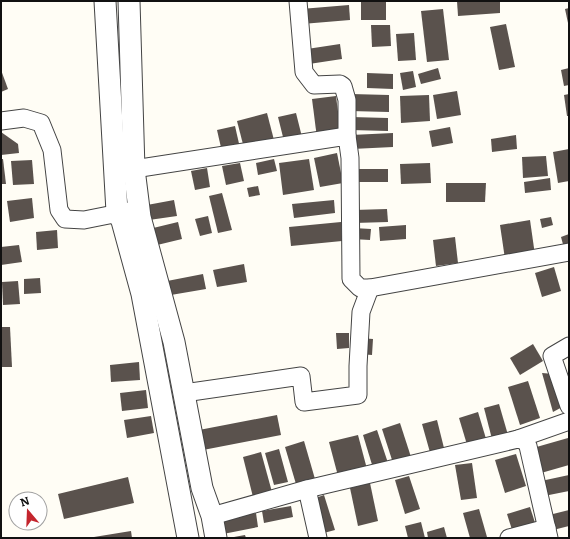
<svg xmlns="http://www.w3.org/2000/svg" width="570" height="539" viewBox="0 0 570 539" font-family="Literata,serif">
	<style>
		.building { fill: #5a524d }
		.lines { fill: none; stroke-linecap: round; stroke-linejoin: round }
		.minor-casing { stroke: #444; stroke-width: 19 }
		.tertiary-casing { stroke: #444; stroke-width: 23 }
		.minor { stroke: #fff; stroke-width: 17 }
		.tertiary { stroke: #fff; stroke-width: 21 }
	</style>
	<rect width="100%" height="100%" fill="#fffdf5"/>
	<g class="building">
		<rect x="361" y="1" width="25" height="19"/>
		<path d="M457,1H500V13L458,16Z"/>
		<path d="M349,5L350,20L302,24L301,9Z"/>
		<path d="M569,8V23H568L565,9Z"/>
		<path d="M443,9L449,60L427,62L421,11Z"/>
		<path d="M506,24L515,67L499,70L490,27Z"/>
		<path d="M371,25H390L391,46L372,47Z"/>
		<path d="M414,33L416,60L398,61L396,34Z"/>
		<path d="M340,44L342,59L309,64L307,49Z"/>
		<path d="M438,68L441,79L421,84L418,74Z"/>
		<path d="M569,68V85L564,86L561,70Z"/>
		<path d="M1,70L8,89L1,92Z"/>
		<path d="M413,71L416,87L403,90L400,73Z"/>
		<path d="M367,73L393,74V89L367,88Z"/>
		<path d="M457,91L461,115L437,119L433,95Z"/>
		<path d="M351,94L389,95V112L350,111Z"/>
		<path d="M569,94V116H567L564,95Z"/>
		<path d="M429,95L430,121L401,123L400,96Z"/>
		<path d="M336,96L341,135L317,138L312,99Z"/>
		<path d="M267,113L275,144L245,152L237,121Z"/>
		<path d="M296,113L303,141L285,145L278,117Z"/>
		<path d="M351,117L388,118V131L351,130Z"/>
		<path d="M235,126L240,148L222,152L217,130Z"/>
		<path d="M450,127L453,143L432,147L429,131Z"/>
		<path d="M1,132L18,144L19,153L1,155Z"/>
		<path d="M393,133V147L352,149L351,135Z"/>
		<path d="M516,135L517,149L492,152L491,139Z"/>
		<path d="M569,149V181L558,183L553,152Z"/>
		<path d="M337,153L343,183L320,187L314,158Z"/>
		<path d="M546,156L548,176L523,178L522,157Z"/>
		<path d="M1,159H3L6,184H1Z"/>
		<path d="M274,159L277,171L258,175L256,163Z"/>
		<path d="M309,159L314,190L283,195L279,163Z"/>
		<path d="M32,160L34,184L13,185L11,161Z"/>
		<path d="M240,163L244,181L226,185L222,166Z"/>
		<path d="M430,163L431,183L401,184L400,164Z"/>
		<path d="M207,168L210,187L195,190L191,171Z"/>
		<rect x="354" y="169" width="34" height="13"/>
		<path d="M550,178L551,190L525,193L524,182Z"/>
		<path d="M446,183H486L485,202H446Z"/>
		<path d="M258,186L260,195L249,197L247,188Z"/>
		<path d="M222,193L232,230L218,233L209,196Z"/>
		<path d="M32,198L34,218L10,222L7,201Z"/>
		<path d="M174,200L177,216L149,220L147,205Z"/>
		<path d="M334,200L335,213L294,218L292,204Z"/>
		<path d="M387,209L388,222L354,223V210Z"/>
		<path d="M208,216L212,233L200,236L195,219Z"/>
		<path d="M551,217L553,225L542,228L540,219Z"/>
		<path d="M530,220L535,255L505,259L500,225Z"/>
		<path d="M178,222L182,239L153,246L149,229Z"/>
		<path d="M341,222L342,241L291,246L289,227Z"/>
		<path d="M406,225V239L380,241L379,227Z"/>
		<path d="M353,228L371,229L370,240L352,239Z"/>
		<path d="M57,230L58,248L37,250L36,232Z"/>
		<path d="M569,234V247L564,248L561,237Z"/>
		<path d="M455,237L458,263L436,266L433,240Z"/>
		<path d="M19,245L22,262L1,265V247Z"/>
		<path d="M244,264L247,282L217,287L213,270Z"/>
		<path d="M554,267L561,291L542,297L535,273Z"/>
		<path d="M203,274L206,289L165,296L162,282Z"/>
		<path d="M40,278L41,293L24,294V279Z"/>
		<path d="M18,281L20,304L3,305L2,282Z"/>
		<path d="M1,327H10L12,367H1Z"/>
		<path d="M336,333H349V348L337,349Z"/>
		<path d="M360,338L373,339L372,355L359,354Z"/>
		<path d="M533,344L543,361L520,375L510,358Z"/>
		<path d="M139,362L140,380L111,382L110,365Z"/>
		<path d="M542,373L554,374L564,406L553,412Z"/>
		<path d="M528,381L540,418L520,425L508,387Z"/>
		<path d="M146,390L148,408L122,411L120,393Z"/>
		<path d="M499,404L508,435L492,439L484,408Z"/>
		<path d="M478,412L487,442L468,448L459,418Z"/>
		<path d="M277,415L281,435L203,450L199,430Z"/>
		<path d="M151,416L154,433L127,438L124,420Z"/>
		<path d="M437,420L445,452L431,456L422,424Z"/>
		<path d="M400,423L411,457L393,463L382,429Z"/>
		<path d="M377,430L388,463L373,468L363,435Z"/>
		<path d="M358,435L367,469L338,476L329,442Z"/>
		<path d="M568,438L569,465L541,473L533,448Z"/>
		<path d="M304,441L315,479L296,484L285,447Z"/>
		<path d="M279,449L288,482L274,485L265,453Z"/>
		<path d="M261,452L272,492L253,497L243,457Z"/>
		<path d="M516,454L526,486L505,493L495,460Z"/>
		<path d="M472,463L477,498L461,500L455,465Z"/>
		<path d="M569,475V491L544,496L541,481Z"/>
		<path d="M409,476L420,509L405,514L395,480Z"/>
		<path d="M128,477L134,503L64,519L58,494Z"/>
		<path d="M370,483L378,521L358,526L350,488Z"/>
		<path d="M324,495L335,530L320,534L310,500Z"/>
		<path d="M291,506L293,517L264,523L262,511Z"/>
		<path d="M530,507L537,529L514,536L507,514Z"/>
		<path d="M479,509L487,537L470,538L463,513Z"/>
		<path d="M569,510V526L549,531L545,516Z"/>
		<path d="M256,513L258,527L218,535L215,521Z"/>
		<path d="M421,522L425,538H408L405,526Z"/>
		<path d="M444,527L447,538H428L427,532Z"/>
		<path d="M131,531L132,538H94V537Z"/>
		<path d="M245,535L246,538H234V537Z"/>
	</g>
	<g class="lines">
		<g class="minor-casing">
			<g id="minor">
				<path d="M298,1L304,72L314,85L340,84L343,86L347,100V136"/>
				<path d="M1,121L24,118L41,123L52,150L59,210L65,219L84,220L129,211"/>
				<path d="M134,169L347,136L350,158L351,279L360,288H370L569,252"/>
				<path d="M569,346L552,356L569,406"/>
				<path d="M184,393L301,376L304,402L358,395V366L361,312L370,288"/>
				<path d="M518,439L569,421"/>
				<path d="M307,489L318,538"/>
				<path d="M212,516L307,489L518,439L525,441L528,446L549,538"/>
				<path d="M509,538L547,528"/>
			</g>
		</g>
		<g class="tertiary-casing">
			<g id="tertiary">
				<path d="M105,1L117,212L122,221L142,294L188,538"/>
				<path d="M129,1L134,169L140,217L174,342L202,488L212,516L216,538"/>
			</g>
		</g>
		<use href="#minor" class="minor"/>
		<use href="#tertiary" class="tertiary"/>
	</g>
	<rect width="570" height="539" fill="none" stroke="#111111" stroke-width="4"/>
	<g transform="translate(28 511) rotate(341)"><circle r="19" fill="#ffffff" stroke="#a0a0a0"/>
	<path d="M0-3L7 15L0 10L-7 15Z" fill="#c4262e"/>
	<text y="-6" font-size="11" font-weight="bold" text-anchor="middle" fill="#111111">N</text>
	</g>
</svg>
